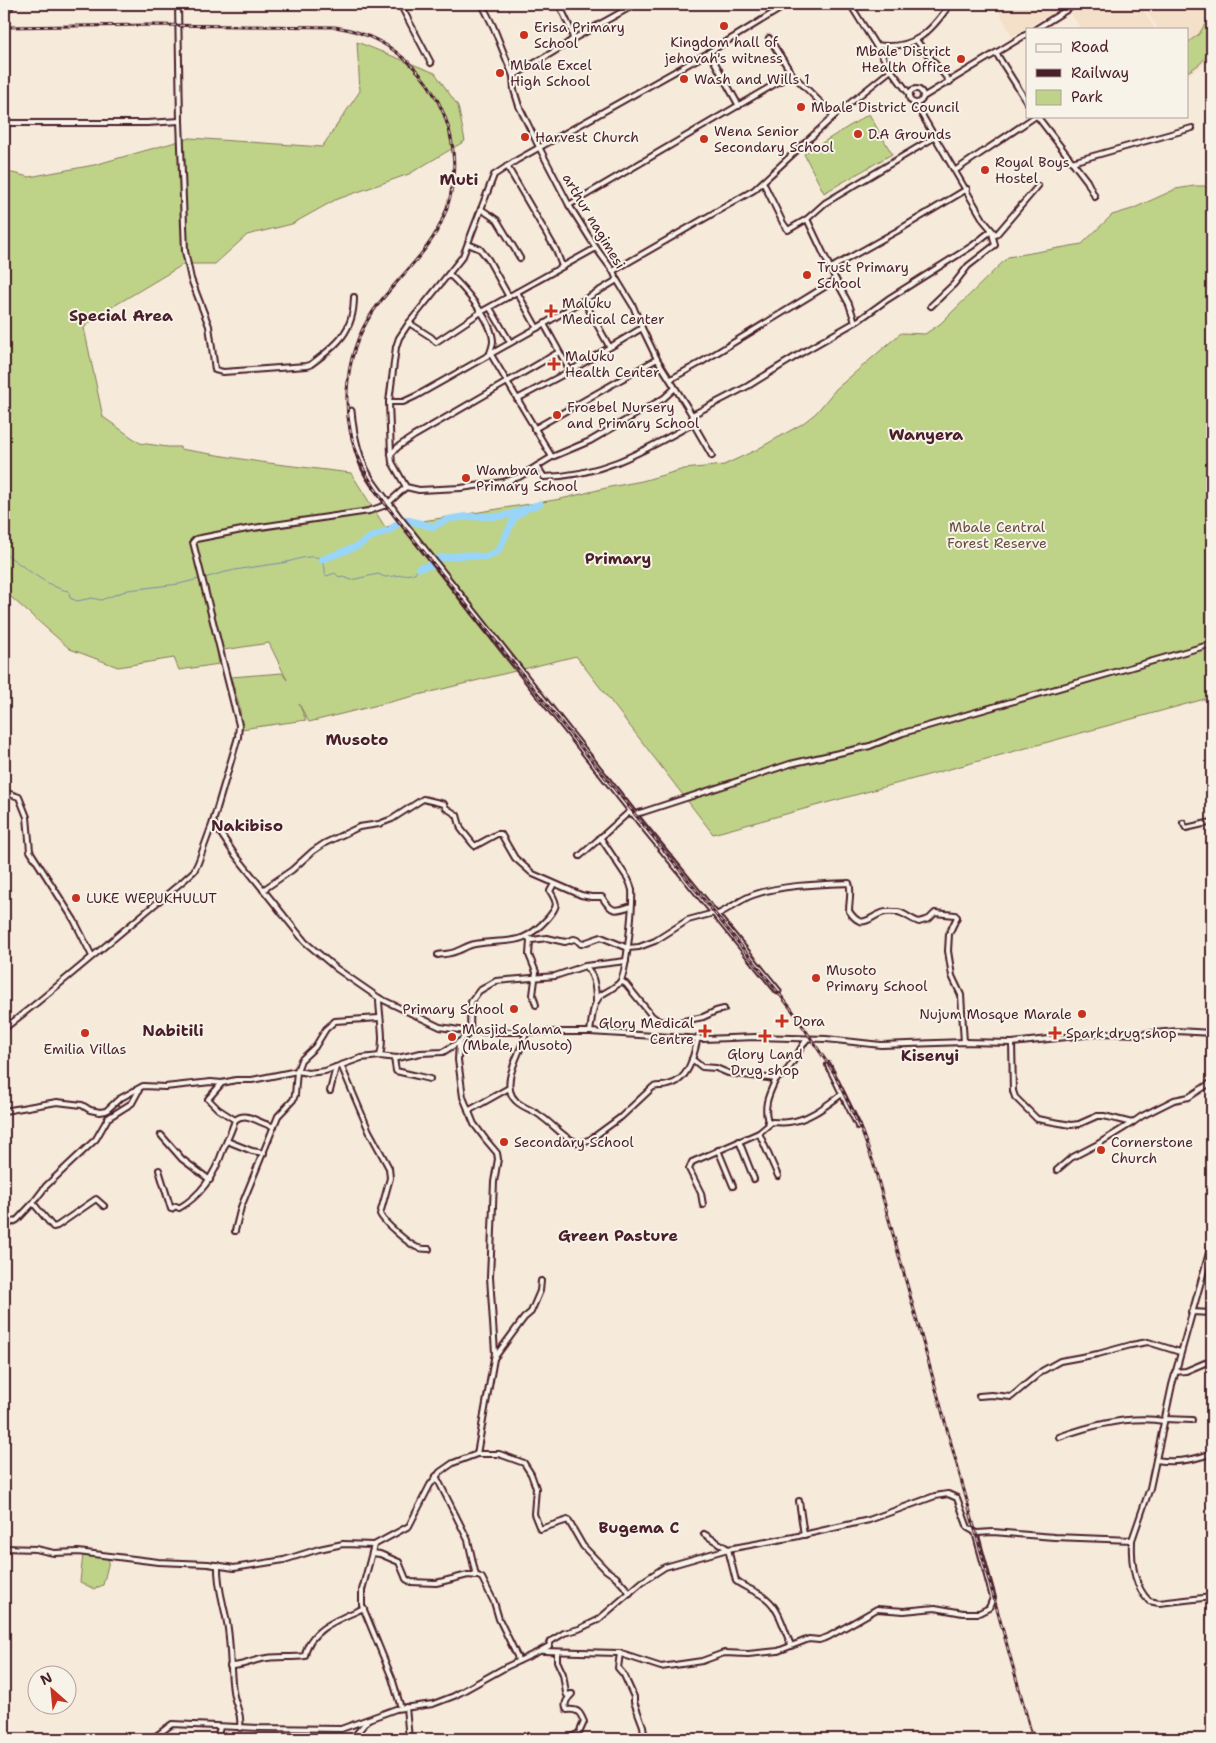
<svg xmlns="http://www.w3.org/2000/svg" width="1216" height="1743" viewBox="0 0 1216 1743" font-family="'Shantell Sans',sans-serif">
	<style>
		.built { fill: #f4dfc9 }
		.green { fill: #bed388; stroke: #84795a }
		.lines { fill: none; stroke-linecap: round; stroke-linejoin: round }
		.stream { stroke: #798ca7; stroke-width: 1 }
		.river { stroke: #98d5f9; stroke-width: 7 }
		.minor-casing { stroke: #4a1f2b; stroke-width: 8 }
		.major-casing { stroke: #4a1f2b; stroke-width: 9 }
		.minor { stroke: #f7f3e8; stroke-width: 4 }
		.major { stroke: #f7f3e8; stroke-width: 5 }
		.rail-casing { stroke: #4a1f2b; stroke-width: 3 }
		.rail { stroke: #f7f3e8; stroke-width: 1; stroke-dasharray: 4; stroke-linecap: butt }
		.poi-dot { fill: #c8321e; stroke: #f7f3e8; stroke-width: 2 }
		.labels { text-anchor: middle; stroke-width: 4; stroke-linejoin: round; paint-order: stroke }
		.poi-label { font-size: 14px; fill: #4a1f2b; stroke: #f7f3e8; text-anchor: start }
		.street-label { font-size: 14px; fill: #4a1f2b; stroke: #f7f3e8 }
		.park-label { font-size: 14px; fill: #674c42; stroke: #f7f3e8 }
		.quarter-label { font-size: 16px; font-weight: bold; fill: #4a1f2b; stroke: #f7f3e8 }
	</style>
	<rect width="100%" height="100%" fill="#f6eada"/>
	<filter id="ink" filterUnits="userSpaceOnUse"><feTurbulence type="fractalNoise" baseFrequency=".02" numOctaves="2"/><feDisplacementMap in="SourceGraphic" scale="10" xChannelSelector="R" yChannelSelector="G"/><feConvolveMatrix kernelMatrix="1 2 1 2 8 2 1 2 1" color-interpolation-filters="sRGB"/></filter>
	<g filter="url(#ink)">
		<g class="built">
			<path d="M995,4H1067V5L1012,36Z"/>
			<path d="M1085,4H1140L1155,29H1081L1071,13Z"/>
			<path d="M1142,4H1212L1211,59L1188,75L1187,29H1158Z"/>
		</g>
		<g class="green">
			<path d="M1212,13C1212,42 1216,57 1187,72V43L1199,34Z"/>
			<path d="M357,42L435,73L458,106L465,141L409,174L335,200L292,224L247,235L215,264H184L97,316L84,328L103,417L140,443L168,447H180V449L260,462L351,473L385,527L561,499L610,487L642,481L684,469L724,465L756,450L802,424L816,413L836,389L901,333L925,334L940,324L1008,257L1082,244L1112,215L1132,209L1176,189L1194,186H1212V697L713,834L576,656L309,722L299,704L306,720L241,729L240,709L231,677L282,673L287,680L269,643L217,651L219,664L179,670L174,658L118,667L70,649L4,591V171L29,177L94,165L190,138L322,147L360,91Z"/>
			<path d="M869,114L892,154L824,193L804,154Z"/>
			<path d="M83,1554L107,1558L109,1561L103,1585L94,1589L80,1582Z"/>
		</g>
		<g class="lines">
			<g class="stream">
				<path d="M4,553C22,565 50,589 69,591L70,598L77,601L92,598L101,600L128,590L179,584L199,579"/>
				<path d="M205,578C230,569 256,567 282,563C295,561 307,554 320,558L325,568V574L327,576L335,573L339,577L342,576L351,580L378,574L385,577L412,574L416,572L419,568"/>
				<path d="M1037,1738L1038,1739"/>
				<path d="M1025,1739L1032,1738"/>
			</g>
			<g class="river">
				<path d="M321,560L358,546L369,538L390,530L403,519L434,527C452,512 480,518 502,516C514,514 528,508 540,504"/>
				<path d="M419,568L432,565L440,558L465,555L485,557L498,551L516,515L523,512"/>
			</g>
			<g class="minor-casing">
				<g id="minor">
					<path d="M178,4L180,121L185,251L191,279L209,326L215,370L223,372L306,366L310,365C337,345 354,332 354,297"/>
					<path d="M400,4L431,63"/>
					<path d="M482,4L493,26L513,76L514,90L519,106L539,147L569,205L596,248L613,271L617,280L633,306L642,328L657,359L686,405L692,415L693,423L712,456"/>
					<path d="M850,4L891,70L910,95"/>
					<path d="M4,6L7,4L10,7"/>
					<path d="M4,9L7,10L10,7"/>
					<path d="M1036,29L1076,4"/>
					<path d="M769,38L792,74L834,116"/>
					<path d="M573,39L636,4"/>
					<path d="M916,40L950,82"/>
					<path d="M876,45C913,51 931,32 950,4"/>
					<path d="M709,52L739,106"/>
					<path d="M996,53L1027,102"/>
					<path d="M513,76L565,45L573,39L571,30L559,4"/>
					<circle cx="916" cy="96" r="7"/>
					<path d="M923,97L1027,34"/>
					<path d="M915,103L984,221L996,235L1038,186"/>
					<path d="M1037,116L1087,181L1095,197"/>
					<path d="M4,123H147L180,121"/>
					<path d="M1072,162L1192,128"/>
					<path d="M507,166L556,250L562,266"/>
					<path d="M956,170L1036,116"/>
					<path d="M763,182L783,223L788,230L807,219L836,280L849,304L855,322"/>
					<path d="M569,205L792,74"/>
					<path d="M481,209L497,220L520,258"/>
					<path d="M807,219L825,203L935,137"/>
					<path d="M468,244L480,249L488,259L509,297"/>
					<path d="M831,268L897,231L967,189"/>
					<path d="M613,271L754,190L834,116L891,70"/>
					<path d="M449,274C464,288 492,320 493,341C493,345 491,350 490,353L552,457"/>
					<path d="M517,292L537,328"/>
					<path d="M584,301L609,346"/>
					<path d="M931,306L954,284L968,266L995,245L992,233"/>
					<path d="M490,308L510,342"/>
					<path d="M409,323L431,337L436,342L481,312L596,248"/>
					<path d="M544,324L570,371"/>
					<path d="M671,379L700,363L836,280"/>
					<path d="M675,388L664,398L590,441L552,457L519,477L503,482L461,488L419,490L406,487L392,462L391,454L389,402L396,347L399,338L409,323L463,256L494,175L517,160L708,53L788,4"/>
					<path d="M517,399L570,371L642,328"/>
					<path d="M389,402H403L416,396L544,324L617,280"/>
					<path d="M692,415L748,386L803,352L859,320L888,299L972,246L991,231"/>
					<path d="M534,429L657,359"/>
					<path d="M391,454L399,446L414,436L559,352"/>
					<path d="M537,466L544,477C601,476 642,452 689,426L693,423"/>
					<path d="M4,793L10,794L19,797L27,817L30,851L74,920L92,956"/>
					<path d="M213,822L233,852L305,942L337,969L379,998L440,1027L471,1032H590L703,1039L756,1037L826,1039L881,1045L964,1042L1012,1043L1103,1033L1142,1034L1177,1031L1212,1033"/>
					<path d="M1183,823L1186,828L1212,822"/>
					<path d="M580,856L628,813L635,814L643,812L790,764L870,746L903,733L1212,644"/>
					<path d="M263,890L292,870L313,851L325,843L359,827L379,824L392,819L423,799L444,804L446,808L457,815L461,829L473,844L475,846L497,834H501L515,858L533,874L581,895L591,897H602C611,912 615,912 631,906"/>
					<path d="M716,915C730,909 739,900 753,895C780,885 821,884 849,883C852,891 849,902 849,911C862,931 869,917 882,913C886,911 894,912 898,912C904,913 912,920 919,922L929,919L935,913L955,915L957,917L949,934L948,951L952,976L961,995L964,1042"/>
					<path d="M527,937L532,940L547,938L565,942L574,939L577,940L581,944L601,937L628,948L639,947L655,941L688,920L714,913"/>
					<path d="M530,940L529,955L536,972L533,995L536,1005"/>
					<path d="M438,955C444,954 451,954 457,951C463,949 468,945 475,944C510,938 521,948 548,918C558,906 558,904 550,891L554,884"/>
					<path d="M586,967C595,975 596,990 596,1002"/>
					<path d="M621,981L626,984L652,1016L659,1021L674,1023L703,1017L716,1011L724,1009"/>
					<path d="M379,998C379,1017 385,1037 380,1056"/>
					<path d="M4,1029L39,1001L183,881L194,871L198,863L213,822L238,737L239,725L193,542L196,539L247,529L369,511L386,505L406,487"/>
					<path d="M590,1032C592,1020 592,1004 601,995C607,991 615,988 620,982C627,972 633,904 632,890C631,886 630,883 628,879L600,837"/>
					<path d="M526,1033C522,1051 498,1084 516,1101C523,1108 534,1110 542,1117C555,1126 565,1140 580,1143L591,1139L621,1117L653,1087C659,1085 662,1087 668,1085C689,1081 694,1055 698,1037"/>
					<path d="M1012,1043L1013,1091L1015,1097L1037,1119L1071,1125L1079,1124L1097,1116H1104L1132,1123L1142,1116L1174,1100L1189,1097L1212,1082"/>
					<path d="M394,1058L396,1071L430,1079"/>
					<path d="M692,1059L702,1067L716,1068L728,1073L776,1079C791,1072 797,1052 807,1039"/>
					<path d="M341,1065L369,1131L389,1168L390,1178L380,1214C384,1223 408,1243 416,1247C420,1249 425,1249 429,1249"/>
					<path d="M828,1065L858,1126"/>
					<path d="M330,1091L336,1067"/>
					<path d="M4,1111L57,1102L82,1105L90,1110L100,1112L106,1111L119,1099L143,1086L165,1087L211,1082L222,1083L236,1080H252L297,1071L308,1073L325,1071L361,1058L380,1056L397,1058L421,1053L443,1052L459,1042L471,1032C469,1021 471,1012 471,1002L479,991L496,981L555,976L585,966L626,961"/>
					<path d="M468,1111L509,1088"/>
					<path d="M235,1120C248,1110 259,1125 274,1126L278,1116L293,1100L295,1095L297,1071L301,1060L315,1047L326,1029L335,1021L379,1018"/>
					<path d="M769,1124C762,1107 769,1094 776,1079"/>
					<path d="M759,1133L778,1176"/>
					<path d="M161,1135L182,1159L210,1180"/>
					<path d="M227,1141L252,1151L264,1153"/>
					<path d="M739,1141L754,1179"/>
					<path d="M718,1150L733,1186"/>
					<path d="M159,1170L171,1209L176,1206L179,1208C202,1195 215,1174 223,1150C227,1140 232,1130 235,1120L218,1109L208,1099L222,1083"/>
					<path d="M1057,1170L1071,1158L1098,1144L1132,1123"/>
					<path d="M33,1203L53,1227L57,1226L96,1199L104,1206"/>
					<path d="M703,1205L701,1193L689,1169L692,1162L759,1133L772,1122C778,1122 783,1123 789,1122C809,1120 827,1105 842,1094"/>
					<path d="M4,1226L17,1220L33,1203L46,1186L96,1139L108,1118L132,1103L139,1090"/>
					<path d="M235,1231L241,1207L274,1126"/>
					<path d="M1191,1312L1212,1313"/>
					<path d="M495,1357L524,1318L531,1312L540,1291L541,1281"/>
					<path d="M1175,1372L1186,1371L1212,1360"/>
					<path d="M979,1396L991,1395L1011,1397L1042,1371L1060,1361L1098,1354L1131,1345L1148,1342L1180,1352"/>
					<path d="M1164,1419L1192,1420"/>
					<path d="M1059,1437C1092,1425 1130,1415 1164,1421"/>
					<path d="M477,1454H499L524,1463L531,1474L536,1488L534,1514L540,1529L568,1520L583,1546L606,1570L616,1577L630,1593"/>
					<path d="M1156,1460C1175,1463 1195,1460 1212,1453"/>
					<path d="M436,1476L468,1540L476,1576"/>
					<path d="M799,1501L804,1535"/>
					<path d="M704,1534L728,1549L736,1581C744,1588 758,1591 767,1599C780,1610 784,1630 791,1645"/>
					<path d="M1132,1540C1131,1561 1133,1585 1149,1601L1159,1603L1212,1597"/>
					<path d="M4,1548L36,1549L54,1553L78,1552L158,1562L208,1564L234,1568L284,1560L319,1549L343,1544L374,1545"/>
					<path d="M372,1553L380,1554L399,1562L406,1579L411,1582L436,1583L468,1575L478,1576L482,1578L494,1602L499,1619L517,1656L518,1661"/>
					<path d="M218,1565C217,1589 225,1606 228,1629C231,1650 230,1670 233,1691C235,1706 242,1712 240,1728"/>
					<path d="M543,1651L618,1653L661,1667L702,1661L724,1653L748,1654L778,1651L809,1639L819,1640L828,1637L877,1609L904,1611L935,1608L963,1613H979L989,1608L993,1598L975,1532"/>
					<path d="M557,1652V1661L563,1674L566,1693L567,1695L572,1694C567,1699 563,1704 567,1710C578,1709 580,1712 584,1722L579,1733L567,1739"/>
					<path d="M620,1653L618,1668L624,1675L634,1697V1702L643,1726L644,1734L648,1736L649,1739"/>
					<path d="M230,1666C240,1667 251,1661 261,1659C275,1656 290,1658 305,1656C308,1629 341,1618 364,1608"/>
					<path d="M406,1707L409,1739"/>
					<path d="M401,1708L392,1678L362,1605V1590L374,1545L409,1526L430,1485L440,1472L453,1463L477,1454L495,1353L490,1277L494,1182L498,1159L497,1153L486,1140L474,1124L463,1097L458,1060L459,1042"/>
					<path d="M152,1739L172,1724L259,1728L341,1729L396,1709L433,1704L454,1696L506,1667L540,1651L549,1646L551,1641L564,1633L579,1629L598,1620L642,1582L665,1567L728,1549L794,1537L869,1520L935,1496L948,1494L957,1498L968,1528L977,1533L993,1532L1054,1537L1132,1540L1150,1488L1172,1385L1212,1242"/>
					<path d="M217,1739L220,1727"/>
					<path d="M352,1739L367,1721"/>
				</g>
			</g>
			<g class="major-casing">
				<path id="major" d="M351,411C353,434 358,458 370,478C378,491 389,503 398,516L644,827L778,991"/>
			</g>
			<use href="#minor" class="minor"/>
			<use href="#major" class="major"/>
			<g class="rail-casing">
				<path id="rail" d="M4,27L151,25L335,27C426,40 481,141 440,225C426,254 400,276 380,302C344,347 337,411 361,463C367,478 377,491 386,505L770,982L792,1010L834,1073L862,1132L873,1162L1033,1739"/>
			</g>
			<use href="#rail" class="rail"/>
		</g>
	</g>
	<g class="poi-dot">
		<circle cx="724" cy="26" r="5"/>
		<circle cx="524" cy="35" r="5"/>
		<circle cx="961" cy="59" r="5"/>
		<circle cx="500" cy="73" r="5"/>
		<circle cx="684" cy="79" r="5"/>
		<circle cx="801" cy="107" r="5"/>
		<circle cx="858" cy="134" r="5"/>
		<circle cx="525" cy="137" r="5"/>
		<circle cx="704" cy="139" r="5"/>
		<circle cx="985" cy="170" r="5"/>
		<circle cx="807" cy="275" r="5"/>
		<path d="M548.5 303.5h5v5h5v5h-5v5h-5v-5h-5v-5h5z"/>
		<path d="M551.5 356.5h5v5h5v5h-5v5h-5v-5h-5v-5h5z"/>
		<circle cx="557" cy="415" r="5"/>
		<circle cx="466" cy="478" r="5"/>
		<circle cx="76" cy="898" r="5"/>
		<circle cx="816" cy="978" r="5"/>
		<circle cx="514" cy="1009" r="5"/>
		<circle cx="1082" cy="1014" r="5"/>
		<path d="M779.5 1013.5h5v5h5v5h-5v5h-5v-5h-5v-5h5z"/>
		<path d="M702.5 1023.5h5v5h5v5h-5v5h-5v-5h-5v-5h5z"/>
		<circle cx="85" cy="1033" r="5"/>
		<path d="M1052.5 1025.5h5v5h5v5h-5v5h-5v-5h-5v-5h5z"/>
		<path d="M762.5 1028.5h5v5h5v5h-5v5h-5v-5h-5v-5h5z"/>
		<circle cx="452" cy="1037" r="5"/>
		<circle cx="504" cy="1142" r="5"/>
		<circle cx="1101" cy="1150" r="5"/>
	</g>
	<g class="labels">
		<g class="poi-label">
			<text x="534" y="32">Erisa Primary<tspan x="534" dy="16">School</tspan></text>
			<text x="724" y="47" text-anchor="middle">Kingdom hall of<tspan x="724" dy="16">jehovah's witness</tspan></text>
			<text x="951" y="56" text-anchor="end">Mbale District<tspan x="951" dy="16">Health Office</tspan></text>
			<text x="510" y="70">Mbale Excel<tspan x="510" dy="16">High School</tspan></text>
			<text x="694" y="84">Wash and Wills 1</text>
			<text x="811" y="112">Mbale District Council</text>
			<text x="714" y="136">Wena Senior<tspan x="714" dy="16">Secondary School</tspan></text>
			<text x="868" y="139">D.A Grounds</text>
			<text x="535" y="142">Harvest Church</text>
			<text x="995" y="167">Royal Boys<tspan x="995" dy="16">Hostel</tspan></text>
			<text x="817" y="272">Trust Primary<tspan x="817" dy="16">School</tspan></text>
			<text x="562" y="308">Maluku<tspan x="562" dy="16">Medical Center</tspan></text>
			<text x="565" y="361">Maluku<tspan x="565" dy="16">Health Center</tspan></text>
			<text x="567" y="412">Froebel Nursery<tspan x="567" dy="16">and Primary School</tspan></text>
			<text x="476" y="475">Wambwa<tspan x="476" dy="16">Primary School</tspan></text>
			<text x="86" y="903">LUKE WEPUKHULUT</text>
			<text x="826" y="975">Musoto<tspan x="826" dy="16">Primary School</tspan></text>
			<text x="504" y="1014" text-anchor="end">Primary School</text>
			<text x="1072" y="1019" text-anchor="end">Nujum Mosque Marale</text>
			<text x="793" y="1026">Dora</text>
			<text x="694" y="1028" text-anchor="end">Glory Medical<tspan x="694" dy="16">Centre</tspan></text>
			<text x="462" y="1034">Masjid Salama<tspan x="462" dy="16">(Mbale, Musoto)</tspan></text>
			<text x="1066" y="1038">Spark drug shop</text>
			<text x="85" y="1054" text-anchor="middle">Emilia Villas</text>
			<text x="765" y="1059" text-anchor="middle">Glory Land<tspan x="765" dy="16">Drug shop</tspan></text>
			<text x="514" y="1147">Secondary School</text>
			<text x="1111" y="1147">Cornerstone<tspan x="1111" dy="16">Church</tspan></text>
		</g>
		<g class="street-label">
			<text transform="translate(594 221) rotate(59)" y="5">arthur nagimesi</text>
		</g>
		<g class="park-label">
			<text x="997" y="532">Mbale Central<tspan x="997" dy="16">Forest Reserve</tspan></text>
		</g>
		<g class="quarter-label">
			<text x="459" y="185">Muti</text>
			<text x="121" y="321">Special Area</text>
			<text x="926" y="440">Wanyera</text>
			<text x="618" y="564">Primary</text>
			<text x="357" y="745">Musoto</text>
			<text x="247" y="831">Nakibiso</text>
			<text x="173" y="1036">Nabitili</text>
			<text x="930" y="1061">Kisenyi</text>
			<text x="618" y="1241">Green Pasture</text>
			<text x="639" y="1533">Bugema C</text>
		</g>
	</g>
	<rect width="1216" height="1743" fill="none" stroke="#f7f3e8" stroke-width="20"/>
	<rect x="10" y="10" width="1196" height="1723" fill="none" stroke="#4a1f2b" stroke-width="2" filter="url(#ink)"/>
	<rect x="1026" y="28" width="162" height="90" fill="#f7f3e8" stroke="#b29e9c"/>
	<rect x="1036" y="44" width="25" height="8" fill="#f7f3e8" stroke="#b29e9c"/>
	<text x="1071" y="52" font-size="15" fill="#4a1f2b">Road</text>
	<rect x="1036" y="69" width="25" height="8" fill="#4a1f2b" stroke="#b29e9c"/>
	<text x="1071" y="78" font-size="15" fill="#4a1f2b">Railway</text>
	<rect x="1036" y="90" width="25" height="15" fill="#bed388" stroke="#b29e9c"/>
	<text x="1071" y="102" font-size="15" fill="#4a1f2b">Park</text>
	<g transform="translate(52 1690) rotate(333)"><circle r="24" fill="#f7f3e8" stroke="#b29e9c"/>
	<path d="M0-4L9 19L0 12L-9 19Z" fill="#c8321e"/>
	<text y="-8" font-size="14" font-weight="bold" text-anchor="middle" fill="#4a1f2b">N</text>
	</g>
</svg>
